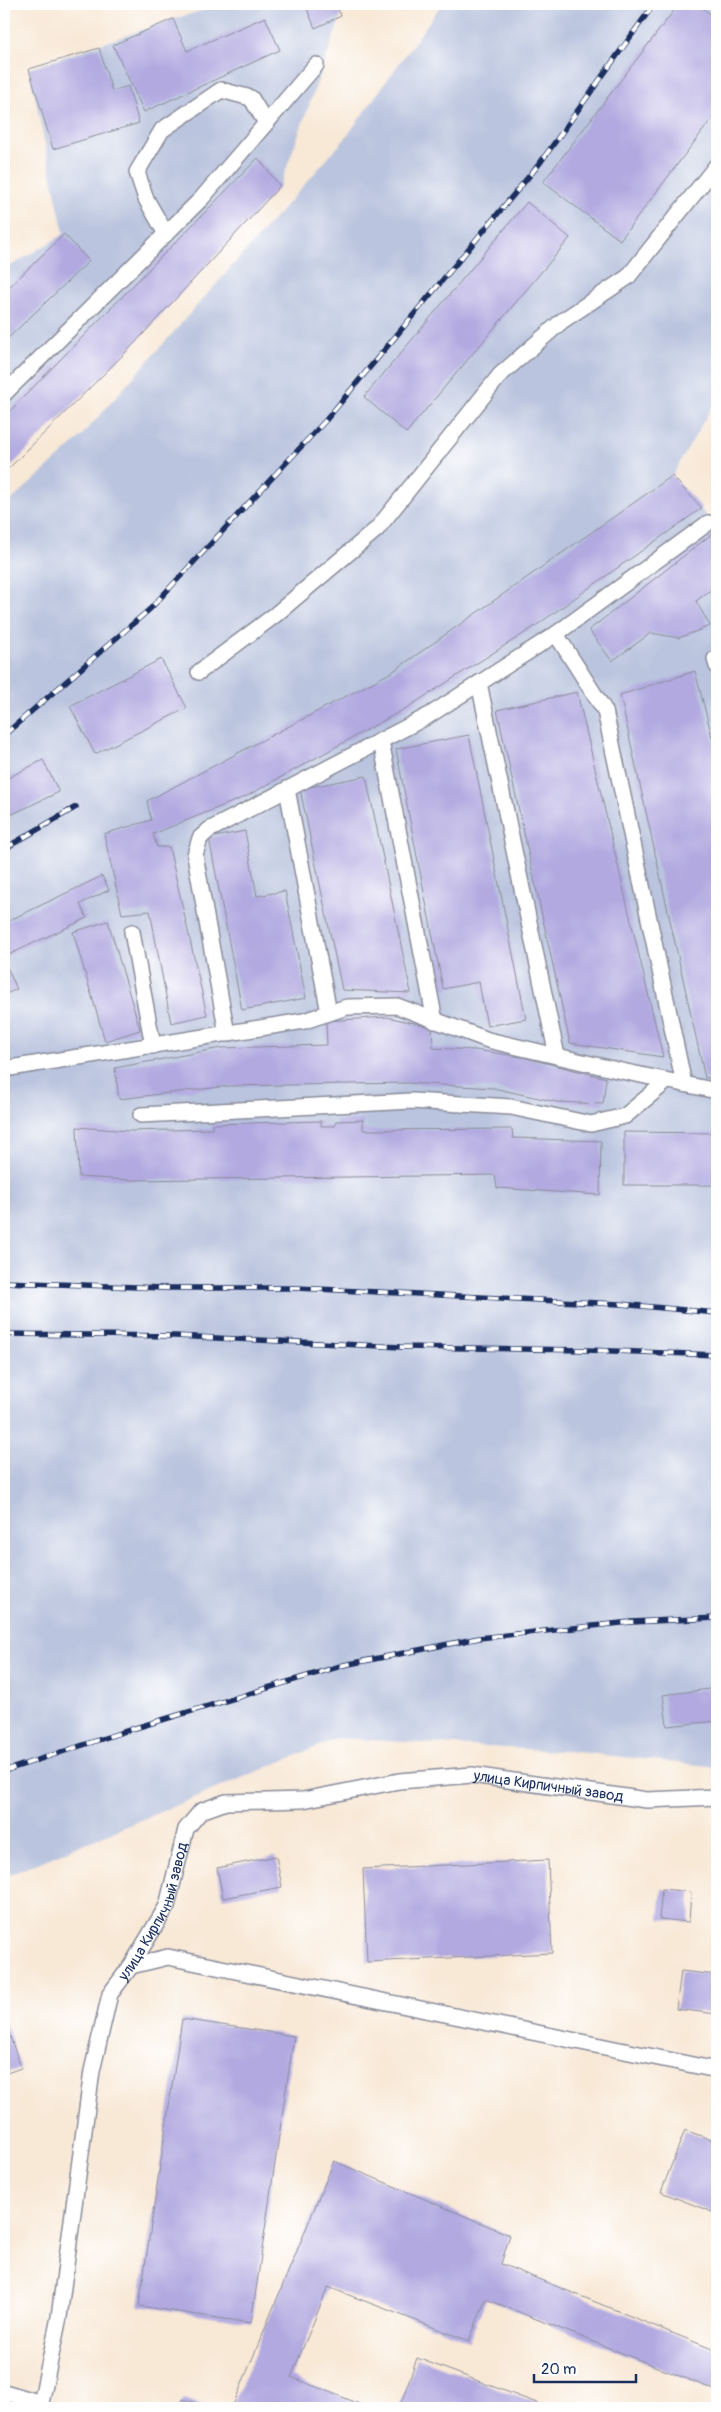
<svg xmlns="http://www.w3.org/2000/svg" width="721" height="2412" viewBox="0 0 721 2412" font-family="Pangolin,sans-serif">
	<style>
		.industrial { fill: #bac4de }
		.building { fill: #b1a9e0 }
		.lines { fill: none; stroke-linecap: round; stroke-linejoin: round }
		.lane-casing { stroke: #8a8c9a; stroke-width: 18 }
		.lane { stroke: #fff; stroke-width: 15 }
		.rail-casing { stroke: #1b2f5e; stroke-width: 5.5 }
		.rail { stroke: #fff; stroke-width: 4; stroke-dasharray: 11; stroke-linecap: butt }
		.labels { text-anchor: middle; stroke-width: 4.5; stroke-linejoin: round; paint-order: stroke }
		.street-label { font-size: 15px; fill: #1b2f5e; stroke: #fff }
	</style>
	<rect width="100%" height="100%" fill="#fff"/>
	<filter id="ink" filterUnits="userSpaceOnUse"><feTurbulence type="fractalNoise" baseFrequency=".02" numOctaves="2"/><feDisplacementMap in="SourceGraphic" scale="10" xChannelSelector="R" yChannelSelector="G"/><feConvolveMatrix kernelMatrix="1 2 1 2 8 2 1 2 1" color-interpolation-filters="sRGB"/></filter>
	<filter id="wash" filterUnits="userSpaceOnUse"><feTurbulence type="fractalNoise" baseFrequency=".0096" numOctaves="4" result="noise"/><feDisplacementMap in="SourceGraphic" scale="20" xChannelSelector="R" yChannelSelector="G"/><feGaussianBlur stdDeviation="1.12" result="paint"/><feColorMatrix in="noise" values="0 0 0 0 0 0 0 0 0 0 0 0 0 0 0 0 0 1.4 0 .05"/><feComposite in="paint" operator="in"/></filter>
	<g filter="url(#wash)">
		<rect width="100%" height="100%" fill="#f8e8d6"/>
		<g class="industrial">
			<path d="M226,4H336L341,16L280,186L132,346L4,473V270L64,234L29,69L173,19Z"/>
			<path d="M442,4H717V398L672,476L717,528V1767L577,1752L338,1738L4,1877V507L76,442L344,140Z"/>
		</g>
		<g id="blocks">
			<g class="building">
				<path d="M305,4H336L341,16L315,28Z"/>
				<path d="M679,4H697L717,19V112L620,240L543,182Z"/>
				<path d="M265,17L280,50L144,112L113,45L173,19L187,51Z"/>
				<path d="M99,48L112,91L128,86L139,123L53,149L29,69Z"/>
				<path d="M258,158L280,186L132,346L4,473V417Z"/>
				<path d="M527,202L570,238L406,433L364,397Z"/>
				<path d="M64,234L89,261L4,342V292Z"/>
				<path d="M672,476L702,508L534,627L408,707L247,796L153,834L157,847H169L207,1015L171,1023L150,911L122,914L104,834L151,820L147,801L392,672Z"/>
				<path d="M717,530V585L696,601L710,626L679,638L651,633L612,661L589,630Z"/>
				<path d="M161,659L187,708L95,754L70,706Z"/>
				<path d="M695,671L717,756V1077L705,1078L620,695Z"/>
				<path d="M577,692L663,1057L570,1043L497,710Z"/>
				<path d="M469,735L526,1019L487,1026L479,982L443,989L396,749Z"/>
				<path d="M43,760L59,792L4,818V780Z"/>
				<path d="M366,776L411,993L342,990L300,789Z"/>
				<path d="M245,831L257,896L285,891L306,998L242,1010L209,838Z"/>
				<path d="M102,876L109,890L80,904L87,918L4,957V923Z"/>
				<path d="M108,921L140,1030L105,1041L73,932Z"/>
				<path d="M4,961L17,989L4,995Z"/>
				<path d="M387,1017L432,1027L433,1048L475,1050L522,1057L606,1078L603,1104L557,1102L493,1088L408,1083L229,1086L119,1099L115,1068L221,1048L327,1045L326,1021Z"/>
				<path d="M363,1120V1130L512,1129L513,1138L601,1141L600,1195L497,1188L495,1175L130,1180L79,1177L77,1127L129,1131L212,1129V1124L321,1121V1126H335L336,1121Z"/>
				<path d="M624,1132L717,1133V1185H624Z"/>
				<path d="M717,1688V1721L667,1726L663,1695Z"/>
				<path d="M276,1856L282,1887L223,1898L217,1868Z"/>
				<path d="M548,1860L552,1953L367,1962L363,1869Z"/>
				<path d="M662,1889L691,1892L689,1922L659,1919Z"/>
				<path d="M681,1971L717,1975V2014L676,2009Z"/>
				<path d="M4,2019L21,2068L4,2074Z"/>
				<path d="M182,2019L294,2036L251,2323L139,2306Z"/>
				<path d="M685,2130L717,2142V2214L661,2192Z"/>
				<path d="M334,2161L510,2235L501,2264L717,2351V2391L486,2299L469,2341L328,2287L291,2377L370,2408H232Z"/>
				<path d="M417,2358L550,2408H399Z"/>
				<path d="M183,2399L212,2408H179Z"/>
			</g>
		</g>
	</g>
	<g filter="url(#ink)">
		<use href="#blocks" fill-opacity="0" stroke="#8a8c9a" stroke-width="1"/>
		<g class="lines">
			<g class="lane-casing">
				<g id="lane">
					<path d="M166,234L146,199L137,172L162,130L221,90L251,98L266,123"/>
					<path d="M4,394L202,198L316,65"/>
					<path d="M556,634L605,711L684,1084"/>
					<path d="M715,659L717,666"/>
					<path d="M199,672L275,615L377,529L500,375L562,321L628,277L717,165"/>
					<path d="M479,683L557,1056"/>
					<path d="M381,741L435,1021"/>
					<path d="M287,789L329,1013"/>
					<path d="M132,932L153,1046"/>
					<path d="M227,1034L195,855L200,838L209,830L428,716L556,634L708,523"/>
					<path d="M4,1069L304,1021L347,1007L397,1006L488,1040L617,1070L717,1091"/>
					<path d="M141,1115L412,1101L511,1107L591,1124L625,1116L667,1081"/>
					<path d="M131,1966L168,1957L717,2070"/>
					<path d="M4,2392L41,2403"/>
					<path id="s1" d="M40,2408L59,2317L92,2071L110,1994L131,1966L167,1906L186,1829L201,1811L226,1802L303,1800L399,1781L472,1775L647,1800L717,1797"/>
				</g>
			</g>
			<use href="#lane" class="lane"/>
			<g class="rail-casing">
				<g id="rail">
					<path d="M4,735L150,609L326,420L540,163L654,4"/>
					<path d="M4,849L76,807"/>
					<path d="M4,1282L163,1288H297L620,1304L717,1313"/>
					<path d="M4,1334L175,1336L401,1347L587,1350L717,1355"/>
					<path d="M4,1771L132,1729L344,1665L479,1638L631,1622L717,1618"/>
				</g>
			</g>
			<use href="#rail" class="rail"/>
		</g>
	</g>
	<g class="labels">
		<g class="street-label">
			<text dy="5" stroke="none"><textPath href="#s1" startOffset="980">улица Кирпичный завод</textPath></text>
			<text dy="5" stroke="none"><textPath href="#s1" startOffset="515">улица Кирпичный завод</textPath></text>
		</g>
	</g>
	<rect width="721" height="2412" fill="none" stroke="#fff" stroke-width="20"/>
	<path d="M534 2374v8h102v-8" fill="none" stroke="#1b2f5e" stroke-width="2.5"/>
	<text x="541" y="2374" font-size="15" fill="#1b2f5e" stroke="#ffffff" stroke-width="4" paint-order="stroke">20 m</text>
</svg>
